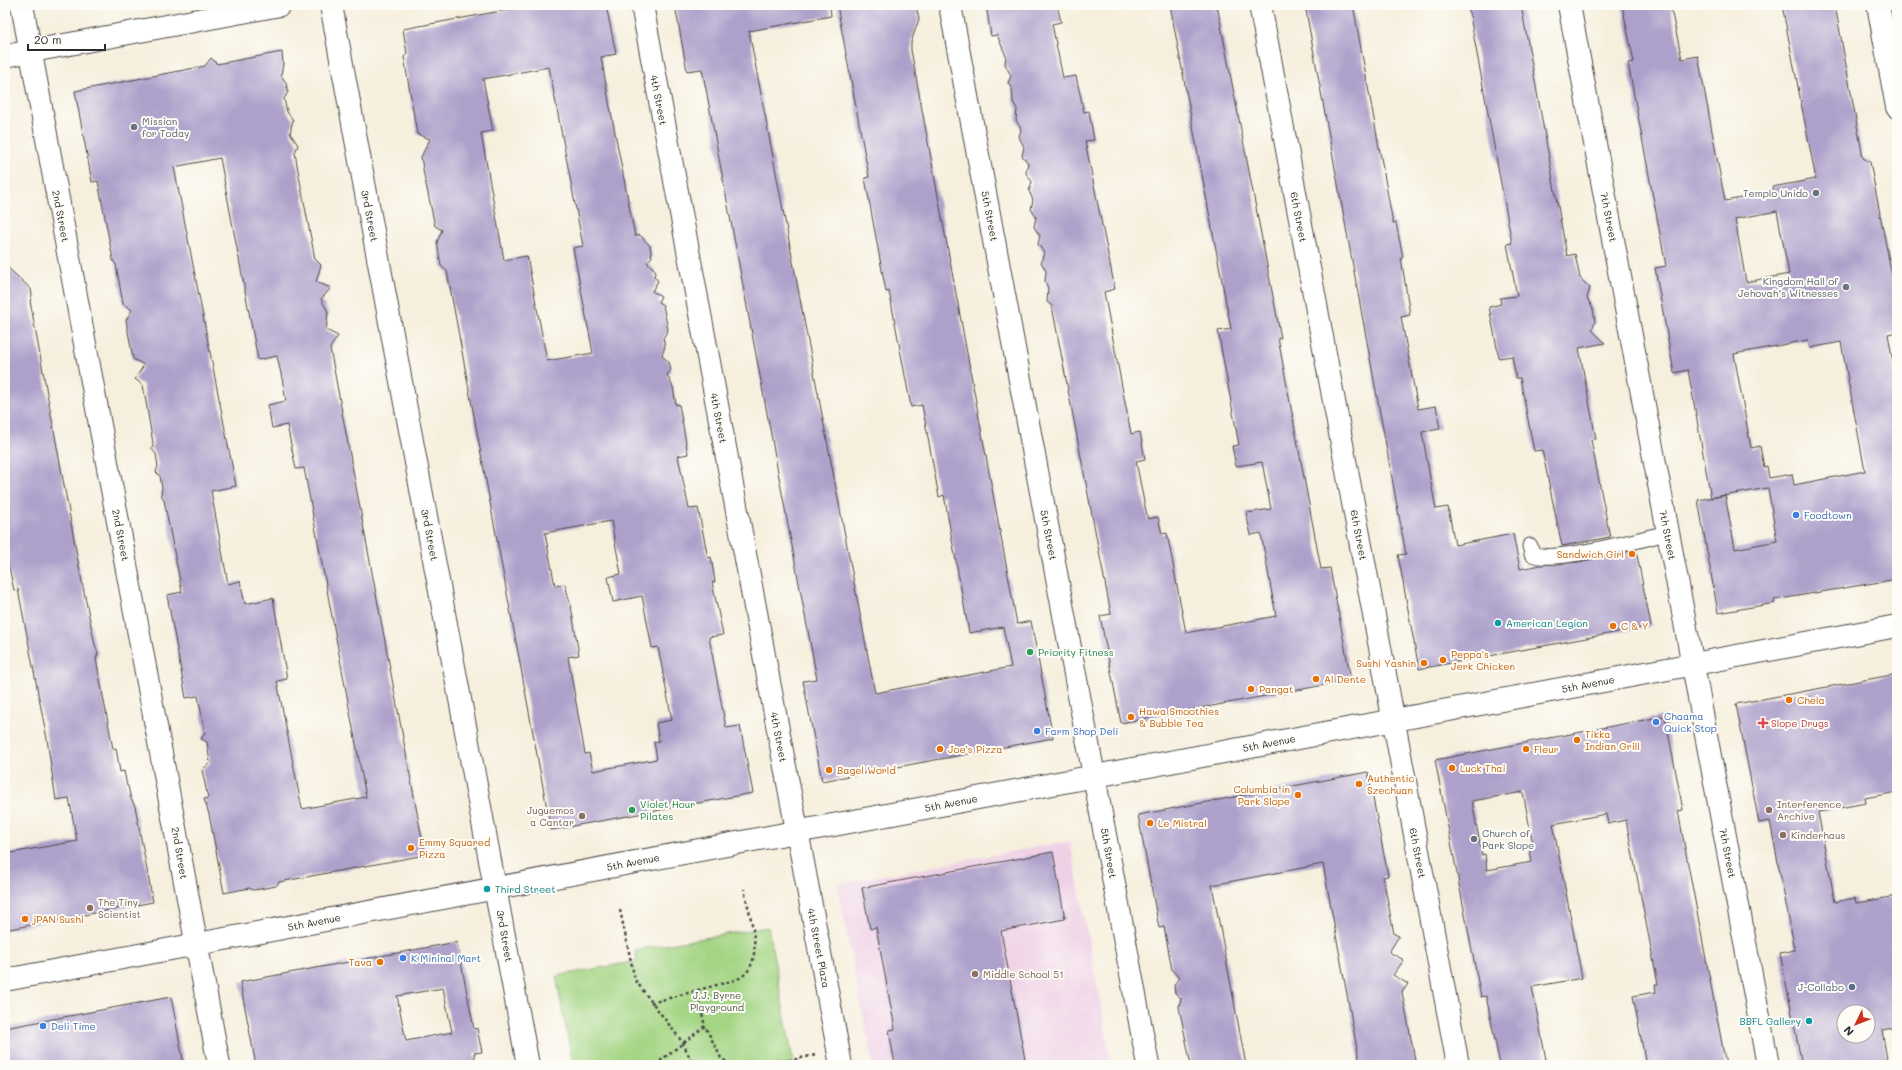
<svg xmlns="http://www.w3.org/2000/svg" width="1902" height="1070" viewBox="0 0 1902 1070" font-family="Mali,sans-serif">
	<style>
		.built { fill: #efd0e6 }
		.green { fill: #a4d584; stroke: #688058 }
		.building { fill: #ada0ca; fill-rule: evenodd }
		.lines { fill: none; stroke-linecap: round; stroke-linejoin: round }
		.service-casing { stroke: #494846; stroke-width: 17 }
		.minor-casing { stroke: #494846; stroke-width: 24 }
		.tertiary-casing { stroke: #494846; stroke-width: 24 }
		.path { stroke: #494846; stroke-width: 2.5; stroke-dasharray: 3 3; stroke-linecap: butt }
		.service { stroke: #fff; stroke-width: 15 }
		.minor { stroke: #fff; stroke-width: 22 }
		.tertiary { stroke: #fff; stroke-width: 22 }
		.worship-dot { fill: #6b7280; stroke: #fdfcf7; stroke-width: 1.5 }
		.shop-dot { fill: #3f7fe0; stroke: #fdfcf7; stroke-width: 1.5 }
		.food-dot { fill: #e8710a; stroke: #fdfcf7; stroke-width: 1.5 }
		.culture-dot { fill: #0f9aa8; stroke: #fdfcf7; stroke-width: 1.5 }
		.leisure-dot { fill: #2e9e5b; stroke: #fdfcf7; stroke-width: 1.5 }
		.health-dot { fill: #e0444e; stroke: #fdfcf7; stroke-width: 1.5 }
		.education-dot { fill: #8d6e63; stroke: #fdfcf7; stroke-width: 1.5 }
		.service-dot { fill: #5c6f8a; stroke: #fdfcf7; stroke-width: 1.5 }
		.labels { text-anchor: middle; stroke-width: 4; stroke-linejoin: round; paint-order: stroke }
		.street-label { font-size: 10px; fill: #2b2b2b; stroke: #fdfcf7 }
		.worship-label { font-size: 10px; fill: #5b616d; stroke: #fdfcf7; text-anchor: start }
		.shop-label { font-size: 10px; fill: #366cbe; stroke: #fdfcf7; text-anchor: start }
		.food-label { font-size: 10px; fill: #c56008; stroke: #fdfcf7; text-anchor: start }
		.culture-label { font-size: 10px; fill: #0d838f; stroke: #fdfcf7; text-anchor: start }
		.leisure-label { font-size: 10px; fill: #27864d; stroke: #fdfcf7; text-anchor: start }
		.health-label { font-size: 10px; fill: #be3a42; stroke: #fdfcf7; text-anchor: start }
		.education-label { font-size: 10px; fill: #785e54; stroke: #fdfcf7; text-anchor: start }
		.service-label { font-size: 10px; fill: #4e5e75; stroke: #fdfcf7; text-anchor: end }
		.park-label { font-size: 10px; fill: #4f5e46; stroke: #fdfcf7 }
	</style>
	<rect width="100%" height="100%" fill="#fdfcf7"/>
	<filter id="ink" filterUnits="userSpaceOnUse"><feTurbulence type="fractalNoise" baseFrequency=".025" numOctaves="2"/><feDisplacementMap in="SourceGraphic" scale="8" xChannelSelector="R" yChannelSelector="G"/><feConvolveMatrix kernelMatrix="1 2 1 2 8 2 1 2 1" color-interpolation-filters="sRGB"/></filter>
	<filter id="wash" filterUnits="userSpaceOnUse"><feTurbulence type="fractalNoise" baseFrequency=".012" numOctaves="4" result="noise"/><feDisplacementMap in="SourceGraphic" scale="16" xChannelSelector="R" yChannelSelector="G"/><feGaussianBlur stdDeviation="0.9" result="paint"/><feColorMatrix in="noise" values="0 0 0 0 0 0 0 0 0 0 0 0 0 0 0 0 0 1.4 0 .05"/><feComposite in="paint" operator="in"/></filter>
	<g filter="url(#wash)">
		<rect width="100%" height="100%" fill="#f6efdd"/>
		<path class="built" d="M1070,841L1112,1065H873L837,884Z"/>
		<path class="green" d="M768,927L794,1065H573L556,976L637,961L635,950Z"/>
		<g id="blocks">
			<g class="building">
				<path d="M534,5H606L616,54L601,57L610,107L635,236L640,235L650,246L652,257L647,262L656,271L654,276L658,281L652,291L661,296L658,302L663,305L668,330L663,338L665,346L662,356L669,362L671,370L667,375L673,387L676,405L679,404L688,454L678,456L689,509L698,508L708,558L711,557L715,582H712L723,635L709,637L726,728L740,726L753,793L551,830L447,271L441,266L437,242L442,230L435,226L424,175L421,157L430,139L417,134L404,57L407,54L403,29ZM549,67L583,246L573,248L593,353L547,361L527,256L504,260L481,133L493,131L483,79ZM611,521L621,574L608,577L613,602L642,596L652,648L658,647L672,720L656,723L659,741L654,742L657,759L593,771L589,753L585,754L568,657L579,655L572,612L565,584L555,586L545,533Z"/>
				<path d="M675,5H830L831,16L749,31L875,693L1011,667L1003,627L969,633L944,495L939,497L922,405L911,407L889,291L886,292L865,178L869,177L837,5H916L919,19L911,42V50L1013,602L1017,624L1031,621L1053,738L822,781L803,681L817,679L706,89L702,69L687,71Z"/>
				<path d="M986,5H1010L1011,9L1030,5H1057L1061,22L1052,24L1063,78L1076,76L1084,112L1089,111L1094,140L1085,141L1115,289L1104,292L1131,434L1140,432L1145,459L1136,461L1144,502L1148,519L1158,517L1162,534L1167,533L1186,633L1276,616L1261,533L1251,535L1246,513L1271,509L1262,462L1236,466L1232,446L1239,445L1218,331L1231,329L1170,5H1217L1281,338H1278L1321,569L1330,568L1351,680L1121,723L1100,616L1111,614L1052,306L1047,302L1048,288L1045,281L1046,271L1041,262L1044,253L1038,244L1040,236L1034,227L1036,217L1031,209L1033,200L1029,191L1032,182L1026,173L1028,163L1022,156L1024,147L1019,137L1021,129L1016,120L1017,109L1013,102L1012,88L1008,83L1011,76L1005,64L1006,56L997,35L991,36Z"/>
				<path d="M1305,5H1353L1393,223H1396L1403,257H1401L1410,315L1401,317L1418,409L1436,406L1440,429L1422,432L1430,478L1436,509L1448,507L1455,545L1513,534L1520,569L1541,565L1579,562L1636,550L1651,626L1419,669L1398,555L1406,554Z"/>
				<path d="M1468,5H1521L1567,256L1575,254L1580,278L1590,288L1587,298L1593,309L1595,322L1592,330L1605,343L1579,348L1596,439L1591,440L1610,537L1562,546L1542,450L1534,451L1520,378H1516L1512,356L1499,358L1489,307L1501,304L1500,298L1517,296L1507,244L1512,243Z"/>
				<path d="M1622,5H1670L1682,59L1698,56L1725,201L1773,192L1772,187L1816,179L1782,5H1835L1863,158L1870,162L1897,302V332L1888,334L1897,385V579L1774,600L1775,603L1718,613L1698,500L1725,495L1735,549L1777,541L1768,488L1711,498L1688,370L1674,373L1655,268L1666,266L1628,63L1634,62ZM1777,211L1789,274L1746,282L1735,219ZM1808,340L1810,348L1841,342L1865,471L1794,485L1792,474L1769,478L1767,466L1764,467L1760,446L1751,448L1734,354Z"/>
				<path d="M282,52L283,64L281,75L286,83L288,92L284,99L287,112L293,120L290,133L298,145L295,153L299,176L315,259L321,265L316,282L331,288L321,299L328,312L326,330L338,336L330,348L425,855L279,882L276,886L260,889L253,890L249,888L224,893L209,814L204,799L208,798L202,770L210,763L207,742L201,739L205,733L198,696L186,698L167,595L182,592L164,500L161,495L162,488L160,476L156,472L158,466L156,454L152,449L153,443L143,385L135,379L144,365L133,359L126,320L132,310L123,304L116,265L113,260L98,181L92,182L75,91L205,66L211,58L217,64ZM220,158L258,360L277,356L282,378L286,401L268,405L272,428L287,425L296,469L304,468L366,797L302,809L277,681L287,679L273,598L245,604L240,581L228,584L211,491L236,486L174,167Z"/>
				<path d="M5,265L31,289L32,295L30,301L81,577L95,645L98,653L96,659L113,749L116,748L120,772L124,771L127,786H128L131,799L135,806L153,902L5,930V854L77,841L69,798L56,800L47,739L18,589L14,590L5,549Z"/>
				<path d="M1897,674V792L1865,798L1866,803L1818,812L1835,902L1855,898L1856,903L1897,896V1027L1882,1030L1888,1065H1802L1780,953L1795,950L1790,925L1770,821L1759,823L1736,704ZM1844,1012H1868V1036H1844Z"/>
				<path d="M1665,716L1683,810L1678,811L1726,1065H1646L1633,996L1656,992L1655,984H1658L1626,820L1608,824L1606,814L1553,824L1582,978L1532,987L1547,1065H1500L1486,996L1481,997L1435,760ZM1523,792L1533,845L1529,846L1532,862L1487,870L1485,854L1482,855L1472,801Z"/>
				<path d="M1368,772L1388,876L1383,877L1394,934L1399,936L1389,952L1404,960L1393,975L1408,984L1402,992L1416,1065H1360L1323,864L1212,885L1246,1065H1191L1179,1007L1181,998L1175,993L1174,985L1179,978L1172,970L1164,927L1159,928L1138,815Z"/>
				<path d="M1053,852L1065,919L1001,931L1026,1065H895L889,1030L895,1029L876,927L870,929L862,888Z"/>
				<path d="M457,942L474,1029L477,1028L482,1052L474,1053L476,1065H256L240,982ZM443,988L452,1032L406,1041L397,996Z"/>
				<path d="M171,997L184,1065H5V1028Z"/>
			</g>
		</g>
	</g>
	<g filter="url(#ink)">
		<use href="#blocks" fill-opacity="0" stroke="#494846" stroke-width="1"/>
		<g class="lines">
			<g class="service-casing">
				<path id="service" d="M1530,546L1532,554C1555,564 1639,539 1668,533"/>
			</g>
			<g class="minor-casing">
				<g id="minor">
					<path d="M22,5L219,1065"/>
					<path d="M331,5L528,1065"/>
					<path d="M642,5L841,1065"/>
					<path d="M950,5L1148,1065"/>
					<path d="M1260,5L1458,1065"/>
					<path d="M1569,5L1768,1065"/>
					<path d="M1878,5L1897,107"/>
				</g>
			</g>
			<g class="tertiary-casing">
				<g id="tertiary">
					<path d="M5,56L280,5"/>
					<path d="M5,980L1897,626"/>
				</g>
			</g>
			<g class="path">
				<path d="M620,910L635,980L683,1043L693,1065"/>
				<path d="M696,991L705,1026"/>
				<path d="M651,1003L735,980C769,968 749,915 744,889"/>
				<path d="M660,1061L705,1026L721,1058L731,1065"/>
				<path d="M765,1065L816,1055"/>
			</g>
			<use href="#service" class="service"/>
			<use href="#minor" class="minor"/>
			<use href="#tertiary" class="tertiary"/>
		</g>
	</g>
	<g class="worship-dot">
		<circle cx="134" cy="127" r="4"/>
		<circle cx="1816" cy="193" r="4"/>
		<circle cx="1846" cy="287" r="4"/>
		<circle cx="1474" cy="839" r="4"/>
	</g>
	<g class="shop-dot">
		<circle cx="1796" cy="515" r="4"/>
		<circle cx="1656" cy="722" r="4"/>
		<circle cx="1037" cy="731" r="4"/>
		<circle cx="403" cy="958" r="4"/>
		<circle cx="43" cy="1026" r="4"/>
	</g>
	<g class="food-dot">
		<circle cx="1632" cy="554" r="4"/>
		<circle cx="1613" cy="626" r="4"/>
		<circle cx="1443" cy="660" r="4"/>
		<circle cx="1424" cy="663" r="4"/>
		<circle cx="1316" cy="679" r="4"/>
		<circle cx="1251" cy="689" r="4"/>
		<circle cx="1789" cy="700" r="4"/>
		<circle cx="1131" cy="717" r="4"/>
		<circle cx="1577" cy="740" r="4"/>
		<circle cx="940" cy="749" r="4"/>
		<circle cx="1526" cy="749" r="4"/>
		<circle cx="1452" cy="768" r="4"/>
		<circle cx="829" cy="770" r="4"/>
		<circle cx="1359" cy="784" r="4"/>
		<circle cx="1298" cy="795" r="4"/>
		<circle cx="1150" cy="823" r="4"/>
		<circle cx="411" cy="848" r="4"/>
		<circle cx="25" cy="919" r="4"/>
		<circle cx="380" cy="962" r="4"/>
	</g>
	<g class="culture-dot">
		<circle cx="1498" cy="623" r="4"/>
		<circle cx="487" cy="889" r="4"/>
		<circle cx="1809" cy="1021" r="4"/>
	</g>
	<g class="leisure-dot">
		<circle cx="1030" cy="652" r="4"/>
		<circle cx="632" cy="810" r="4"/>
	</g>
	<path class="health-dot" d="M1761 717h4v4h4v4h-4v4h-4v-4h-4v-4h4z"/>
	<g class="education-dot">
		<circle cx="1769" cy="810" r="4"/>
		<circle cx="582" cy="816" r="4"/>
		<circle cx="1783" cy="835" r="4"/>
		<circle cx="90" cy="908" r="4"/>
		<circle cx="975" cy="974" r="4"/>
	</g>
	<circle class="service-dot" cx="1852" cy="987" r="4"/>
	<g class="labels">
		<g class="street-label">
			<text transform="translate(659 100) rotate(79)" y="4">4th Street</text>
			<text transform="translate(61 216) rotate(79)" y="4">2nd Street</text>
			<text transform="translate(370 216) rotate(79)" y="4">3rd Street</text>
			<text transform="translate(990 216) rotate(79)" y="4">5th Street</text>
			<text transform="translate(1299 217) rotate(79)" y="4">6th Street</text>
			<text transform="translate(1609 217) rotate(79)" y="4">7th Street</text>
			<text transform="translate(719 418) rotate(79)" y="4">4th Street</text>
			<text transform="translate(121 535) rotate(79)" y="4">2nd Street</text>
			<text transform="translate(430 535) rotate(79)" y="4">3rd Street</text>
			<text transform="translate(1049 535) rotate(79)" y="4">5th Street</text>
			<text transform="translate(1359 535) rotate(79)" y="4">6th Street</text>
			<text transform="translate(1668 535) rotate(79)" y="4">7th Street</text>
			<text transform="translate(1588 684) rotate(-11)" y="4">5th Avenue</text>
			<text transform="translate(779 737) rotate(79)" y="4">4th Street</text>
			<text transform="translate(1269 743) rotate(-11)" y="4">5th Avenue</text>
			<text transform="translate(951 803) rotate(-11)" y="4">5th Avenue</text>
			<text transform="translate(180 853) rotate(80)" y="4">2nd Street</text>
			<text transform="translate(1109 853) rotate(80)" y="4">5th Street</text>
			<text transform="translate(1418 853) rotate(79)" y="4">6th Street</text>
			<text transform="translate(1728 853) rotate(79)" y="4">7th Street</text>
			<text transform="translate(633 862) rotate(-11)" y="4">5th Avenue</text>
			<text transform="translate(314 922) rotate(-11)" y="4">5th Avenue</text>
			<text transform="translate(505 936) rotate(80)" y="4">3rd Street</text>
			<text transform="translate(819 948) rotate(79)" y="4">4th Street Plaza</text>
		</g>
		<g class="worship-label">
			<text x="142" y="125">Mission<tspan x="142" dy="12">for Today</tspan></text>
			<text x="1808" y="197" text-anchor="end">Templo Unido</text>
			<text x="1838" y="285" text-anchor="end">Kingdom Hall of<tspan x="1838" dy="12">Jehovah’s Witnesses</tspan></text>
			<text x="1482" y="837">Church of<tspan x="1482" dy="12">Park Slope</tspan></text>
		</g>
		<g class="shop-label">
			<text x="1804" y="519">Foodtown</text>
			<text x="1664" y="720">Chaama<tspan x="1664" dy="12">Quick Stop</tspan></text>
			<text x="1045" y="735">Farm Shop Deli</text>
			<text x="411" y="962">K Mininal Mart</text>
			<text x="51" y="1030">Deli Time</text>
		</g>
		<g class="food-label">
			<text x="1624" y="558" text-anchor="end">Sandwich Girl</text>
			<text x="1621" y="630">C &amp; Y</text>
			<text x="1451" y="658">Peppa's<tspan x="1451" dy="12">Jerk Chicken</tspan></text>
			<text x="1416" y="667" text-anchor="end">Sushi Yashin</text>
			<text x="1324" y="683">Al Dente</text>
			<text x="1259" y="693">Pangat</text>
			<text x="1797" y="704">Chela</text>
			<text x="1139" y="715">Hawa Smoothies<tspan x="1139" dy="12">&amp; Bubble Tea</tspan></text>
			<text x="1585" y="738">Tikka<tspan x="1585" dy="12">Indian Grill</tspan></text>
			<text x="948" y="753">Joe's Pizza</text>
			<text x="1534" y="753">Fleur</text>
			<text x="1460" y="772">Luck Thai</text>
			<text x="837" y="774">Bagel World</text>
			<text x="1367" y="782">Authentic<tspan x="1367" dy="12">Szechuan</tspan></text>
			<text x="1290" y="793" text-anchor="end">Columbia in<tspan x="1290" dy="12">Park Slope</tspan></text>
			<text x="1158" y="827">Le Mistral</text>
			<text x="419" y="846">Emmy Squared<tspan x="419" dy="12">Pizza</tspan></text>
			<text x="33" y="923">jPAN Sushi</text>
			<text x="372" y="966" text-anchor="end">Tava</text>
		</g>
		<g class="culture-label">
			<text x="1506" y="627">American Legion</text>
			<text x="495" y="893">Third Street</text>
			<text x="1801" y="1025" text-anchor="end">BBFL Gallery</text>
		</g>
		<g class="leisure-label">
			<text x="1038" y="656">Priority Fitness</text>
			<text x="640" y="808">Violet Hour<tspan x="640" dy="12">Pilates</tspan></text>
		</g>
		<g class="health-label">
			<text x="1771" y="727">Slope Drugs</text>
		</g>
		<g class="education-label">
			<text x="1777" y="808">Interference<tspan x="1777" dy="12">Archive</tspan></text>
			<text x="574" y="814" text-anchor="end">Juguemos<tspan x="574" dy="12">a Cantar</tspan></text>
			<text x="1791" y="839">Kinderhaus</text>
			<text x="98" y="906">The Tiny<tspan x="98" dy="12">Scientist</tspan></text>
			<text x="983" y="978">Middle School 51</text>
		</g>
		<g class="service-label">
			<text x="1844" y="991">J-Collabo</text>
		</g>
		<g class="park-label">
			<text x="717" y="999">J.J. Byrne<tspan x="717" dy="12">Playground</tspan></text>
		</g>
	</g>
	<rect width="1902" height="1070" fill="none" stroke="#fdfcf7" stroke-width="20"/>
	<g transform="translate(1856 1024) rotate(227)"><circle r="19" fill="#fdfcf7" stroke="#a9a8a5"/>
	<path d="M0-3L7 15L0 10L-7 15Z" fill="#c8321e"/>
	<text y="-6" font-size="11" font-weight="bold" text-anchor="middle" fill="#2b2b2b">N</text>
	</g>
	<path d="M28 44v6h77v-6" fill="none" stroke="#2b2b2b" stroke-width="2"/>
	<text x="34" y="44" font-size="12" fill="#2b2b2b" stroke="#fdfcf7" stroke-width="3" paint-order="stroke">20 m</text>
</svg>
